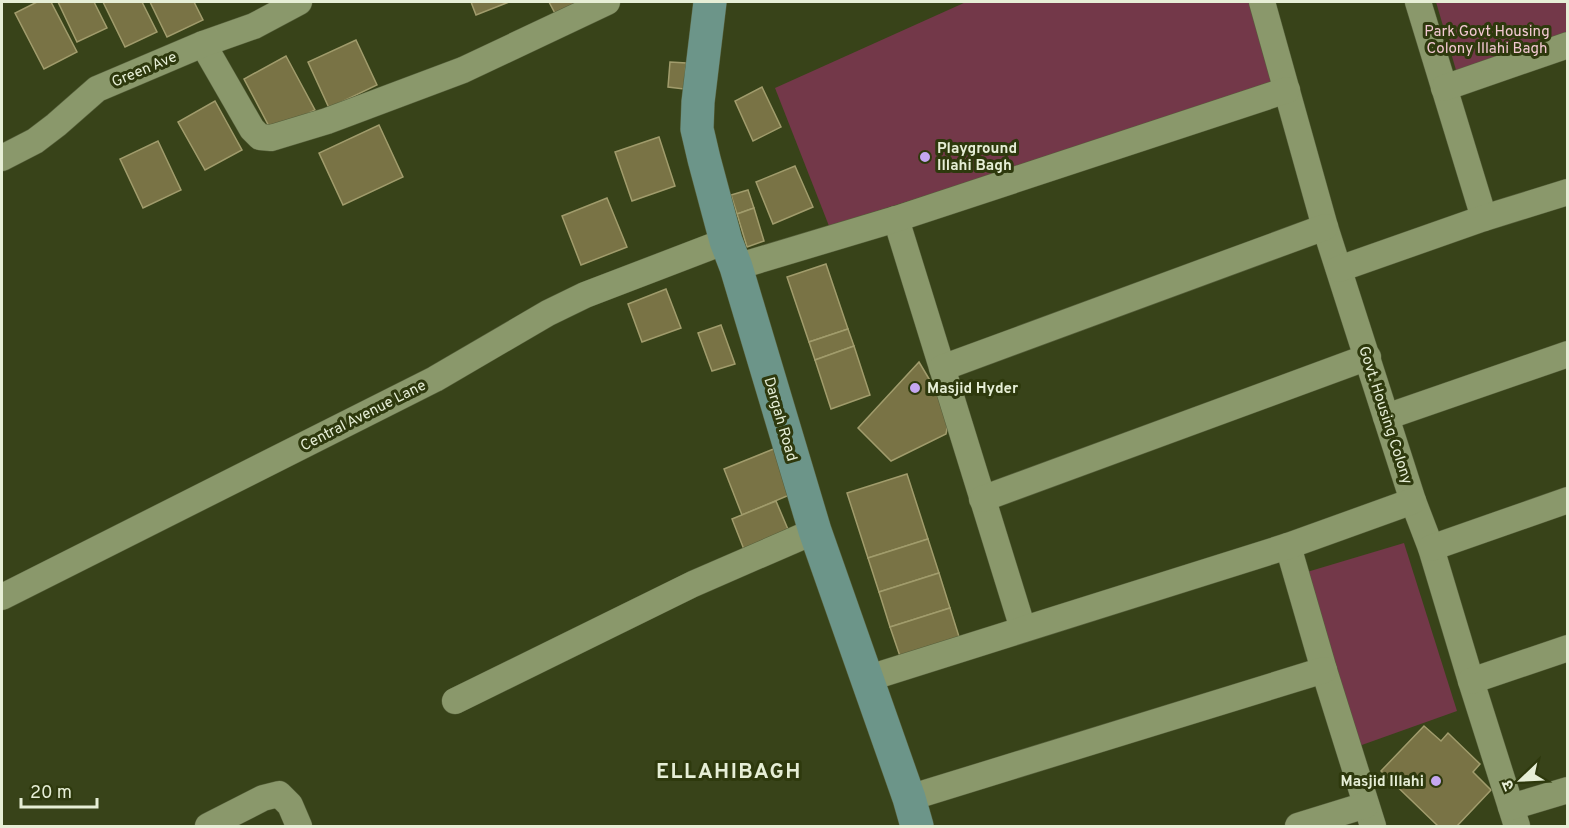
<svg xmlns="http://www.w3.org/2000/svg" width="1569" height="828" viewBox="0 0 1569 828" font-family="Overpass,'Noto Sans Devanagari',sans-serif">
	<style>
		.green { fill: #733849 }
		.building { fill: #797345; stroke: #a19c6c; stroke-width: 1.5 }
		.lines { fill: none; stroke-linecap: round; stroke-linejoin: round }
		.street-casing { stroke: #57603c; stroke-width: 27 }
		.secondary-casing { stroke: #57603c; stroke-width: 34 }
		.street { stroke: #8a986b; stroke-width: 26 }
		.secondary { stroke: #6c9589; stroke-width: 33 }
		.poi-dot { fill: #c5a7f1; stroke: #2e390d; stroke-width: 2 }
		.labels { text-anchor: middle; stroke-width: 6; stroke-linejoin: round; paint-order: stroke }
		.park-label { font-size: 15px; fill: #f4c9d3; stroke: #2e390d }
		.street-label { font-size: 15px; fill: #e6eed6; stroke: #2e390d }
		.poi-label { font-size: 15px; font-weight: bold; fill: #e6eed6; stroke: #2e390d; text-anchor: start }
		.district-label { font-size: 21px; font-weight: bold; letter-spacing: 1.5px; fill: #e6eed6; stroke: #2e390d }
	</style>
	<rect width="100%" height="100%" fill="#384319"/>
	<g class="green">
		<path d="M966,2H1249L1273,87L829,226L775,88Z"/>
		<path d="M1436,2H1567V50L1482,81L1456,70Z"/>
		<path d="M1404,543L1457,711L1359,746L1307,572Z"/>
	</g>
	<g class="building">
		<path d="M37,2H51L77,52L44,69L15,13Z"/>
		<path d="M58,2H94L107,28L77,42Z"/>
		<path d="M103,2H142L157,32L125,47Z"/>
		<path d="M150,2H194L203,20L167,37Z"/>
		<path d="M471,2H509L476,15Z"/>
		<path d="M549,2H589L557,17Z"/>
		<path d="M356,40L377,85L329,108L308,62Z"/>
		<path d="M286,56L315,110L272,132L244,79Z"/>
		<path d="M670,62L686,63L684,89L668,87Z"/>
		<path d="M762,87L781,127L753,141L735,101Z"/>
		<path d="M215,101L242,150L205,170L178,122Z"/>
		<path d="M379,125L403,177L343,205L319,153Z"/>
		<path d="M659,137L675,186L632,201L615,152Z"/>
		<path d="M158,141L181,190L143,208L120,159Z"/>
		<path d="M795,166L813,207L773,224L756,182Z"/>
		<path d="M748,190L754,208L737,214L731,195Z"/>
		<path d="M607,198L627,247L581,265L562,216Z"/>
		<path d="M754,208L764,241L747,247L737,214Z"/>
		<path d="M826,264L848,329L809,342L787,277Z"/>
		<path d="M666,289L681,328L642,342L628,304Z"/>
		<path d="M721,325L735,364L712,371L698,333Z"/>
		<path d="M848,329L854,346L815,360L809,342Z"/>
		<path d="M854,346L870,395L831,409L815,360Z"/>
		<path d="M919,362L950,414L946,434L891,461L858,428Z"/>
		<path d="M776,448L794,493L742,515L724,469Z"/>
		<path d="M907,474L928,539L868,558L847,493Z"/>
		<path d="M776,501L790,534L745,552L732,519Z"/>
		<path d="M928,539L939,573L879,592L868,558Z"/>
		<path d="M939,573L950,608L890,627L879,592Z"/>
		<path d="M950,608L961,643L902,662L890,627Z"/>
		<path d="M1424,726L1441,741L1448,733L1480,764L1473,772L1491,790L1457,826H1438L1381,771Z"/>
	</g>
	<g class="lines">
		<g class="street-casing">
			<g id="street">
				<path d="M1262,2L1325,227L1413,501L1431,548L1471,681L1517,826"/>
				<path d="M1418,2L1484,218"/>
				<path d="M203,44L252,129L260,137L271,138L327,121L463,70L607,2"/>
				<path d="M1444,88L1568,45"/>
				<path d="M2,158L35,141L56,125L97,89L203,44L254,26L299,2"/>
				<path d="M896,219L1023,629"/>
				<path d="M736,267L896,219L1287,90"/>
				<path d="M1339,269L1484,218L1568,192"/>
				<path d="M942,368L1325,227"/>
				<path d="M1386,417L1568,354"/>
				<path d="M982,499L1368,357"/>
				<path d="M1288,546L1324,670L1373,826"/>
				<path d="M1431,548L1568,500"/>
				<path d="M2,597L435,379L548,313L585,295L726,241"/>
				<path d="M866,679L1288,546L1413,501"/>
				<path d="M1471,681L1568,648"/>
				<path d="M455,701L693,584L815,531"/>
				<path d="M909,798L1324,670"/>
				<path d="M1511,807L1568,790"/>
				<path d="M208,826L263,798L279,794L290,805L299,826"/>
				<path d="M1298,826L1366,805"/>
			</g>
		</g>
		<g class="secondary-casing">
			<path id="secondary" d="M710,2L698,102L697,129L704,159L726,241L736,267L815,531L909,798L917,826"/>
		</g>
		<use href="#street" class="street"/>
		<use href="#secondary" class="secondary"/>
	</g>
	<g class="poi-dot">
		<circle cx="925" cy="157" r="6"/>
		<circle cx="915" cy="388" r="6"/>
		<circle cx="1436" cy="781" r="6"/>
	</g>
	<g class="labels">
		<g class="park-label">
			<text x="1487" y="36">Park Govt Housing<tspan x="1487" dy="17">Colony Illahi Bagh</tspan></text>
		</g>
		<g class="street-label">
			<text transform="translate(144 69) rotate(-23)" y="5">Green Ave</text>
			<text transform="translate(363 415) rotate(-27)" y="5">Central Avenue Lane</text>
			<text transform="translate(1386 415) rotate(72)" y="5">Govt. Housing Colony</text>
			<text transform="translate(781 419) rotate(74)" y="5">Dargah Road</text>
		</g>
		<g class="poi-label">
			<text x="937" y="153">Playground<tspan x="937" dy="17">Illahi Bagh</tspan></text>
			<text x="927" y="393">Masjid Hyder</text>
			<text x="1424" y="786" text-anchor="end">Masjid Illahi</text>
		</g>
		<g class="district-label">
			<text x="729" y="778">ELLAHIBAGH</text>
		</g>
	</g>
	<rect width="1569" height="828" fill="none" stroke="#e6eed6" stroke-width="6"/>
	<g transform="translate(1521 780) rotate(247)" stroke="#2e390d" stroke-width="4.5" paint-order="stroke">
	<path d="M0-4.5L10 22L0 15L-10 22Z" fill="#e6eed6"/>
	<text y="-9" font-size="16" font-weight="bold" text-anchor="middle" fill="#e6eed6">उ</text>
	</g>
	<path d="M21 798v9h76v-9" fill="none" stroke="#e6eed6" stroke-width="3"/>
	<text x="30" y="798" font-size="18" fill="#e6eed6" stroke="#2e390d" stroke-width="4.5" paint-order="stroke">20 m</text>
</svg>
